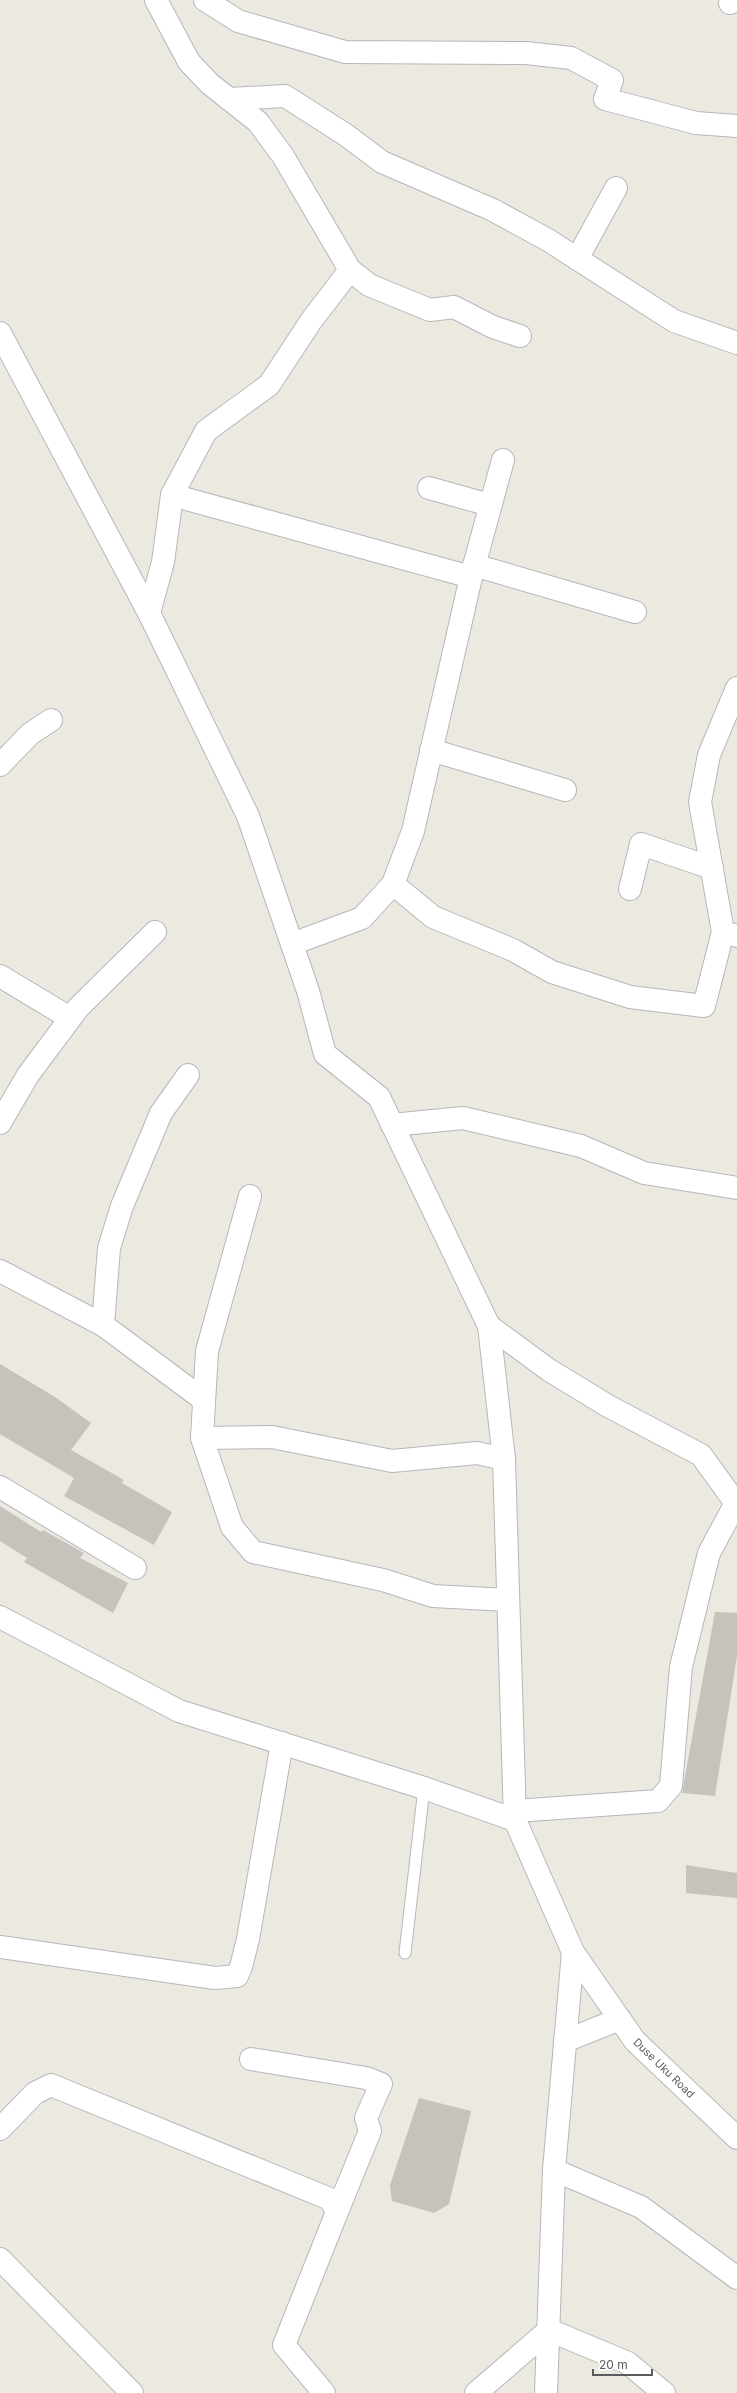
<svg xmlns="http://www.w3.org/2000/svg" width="737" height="2393" viewBox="0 0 737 2393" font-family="Inter,sans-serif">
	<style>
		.building { fill: #c6c3bd }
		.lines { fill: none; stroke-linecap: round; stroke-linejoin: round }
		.service-casing { stroke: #b5b7bc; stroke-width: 13 }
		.minor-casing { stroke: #b5b7bc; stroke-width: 24 }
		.tertiary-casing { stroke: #b5b7bc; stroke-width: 24 }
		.service { stroke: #fff; stroke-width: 11 }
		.minor { stroke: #fff; stroke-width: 22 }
		.tertiary { stroke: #fff; stroke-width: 22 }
		.labels { text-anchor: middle; stroke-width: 3; stroke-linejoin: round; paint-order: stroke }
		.street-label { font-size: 11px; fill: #595b60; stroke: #fff }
	</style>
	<rect width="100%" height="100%" fill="#ebe9e0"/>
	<g class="building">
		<path d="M0,1364L55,1397L91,1423L71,1450L124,1480L122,1483L172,1512L154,1545L64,1496L74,1478L0,1434Z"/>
		<path d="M0,1506L41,1532L43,1530L84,1553L80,1558L128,1583L113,1613L24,1562L27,1558L0,1541Z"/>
		<path d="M715,1612L737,1613V1656L715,1796L682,1793Z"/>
		<path d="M686,1865L737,1873V1898L686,1893Z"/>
		<path d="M419,2098L471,2111L449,2204L434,2213L392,2201L390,2185Z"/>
	</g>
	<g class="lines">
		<g class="service-casing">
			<path id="service" d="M405,1953L424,1788"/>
		</g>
		<g class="minor-casing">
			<g id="minor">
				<path d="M156,0L189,62L210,84L258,122L283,156L350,270L369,285L430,310L454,307L493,327L520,336"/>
				<path d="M205,0L238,21L345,52L526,53L571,58L612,80L605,99L696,123L737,126"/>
				<path d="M730,3L731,0"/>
				<path d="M229,99L285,96L346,135L382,162L493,210L548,240L674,321L737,343"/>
				<path d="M577,259L616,188"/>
				<path d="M0,333L149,613L248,816L308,991L325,1054L379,1097L489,1326L504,1459L515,1820"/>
				<path d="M429,488L490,505"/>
				<path d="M172,495L471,577"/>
				<path d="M474,565L635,612"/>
				<path d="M149,613L163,562L172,495L206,431L269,385L311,321L350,270"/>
				<path d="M431,750L565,790"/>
				<path d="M0,765L30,734L51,720"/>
				<path d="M393,884L433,917L513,950L552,972L630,997L704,1006L723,932"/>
				<path d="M630,889L641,844L712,868"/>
				<path d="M737,936L723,932L700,802L709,755L737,688"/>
				<path d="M292,944L362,918L393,884L413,831L471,577L503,460"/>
				<path d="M0,976L70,1018"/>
				<path d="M0,1123L28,1075L78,1008L155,932"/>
				<path d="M392,1125L463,1118L581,1146L644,1173L737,1188"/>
				<path d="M250,1196L207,1351L202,1438L232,1527L253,1552L383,1580L433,1596L508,1600"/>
				<path d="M0,1271L103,1325L204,1400"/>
				<path d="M103,1325L109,1248L122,1206L161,1113L188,1075"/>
				<path d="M489,1326L549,1370L608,1406L701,1455L735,1502"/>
				<path d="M202,1438L272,1437L392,1461L477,1453L504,1459"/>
				<path d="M0,1487L135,1568"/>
				<path d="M515,1811L658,1801L671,1786L681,1667L709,1553L737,1501"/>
				<path d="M0,1947L215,1978L237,1976L241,1967L248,1939L282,1743"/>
				<path d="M251,2059L366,2078L381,2084L366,2118L370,2131L337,2212"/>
				<path d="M0,2129L35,2093L51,2085L330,2199L337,2212L284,2345L324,2393"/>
				<path d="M554,2170L641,2207L737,2278"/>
				<path d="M0,2259L132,2393"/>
				<path d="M549,2330L628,2363L664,2393"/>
			</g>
		</g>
		<g class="tertiary-casing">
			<g id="tertiary">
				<path d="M0,1617L179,1711L424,1788L515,1820L573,1952L554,2170L546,2393"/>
				<path d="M573,1952L635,2041L737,2138"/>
				<path d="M565,2041L620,2019"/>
				<path d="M476,2393L549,2330"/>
			</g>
		</g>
		<use href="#service" class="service"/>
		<use href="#minor" class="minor"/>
		<use href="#tertiary" class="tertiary"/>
	</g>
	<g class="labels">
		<g class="street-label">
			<text transform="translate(664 2068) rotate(44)" y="4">Duse Uku Road</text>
		</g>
	</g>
	<path d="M593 2369v6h59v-6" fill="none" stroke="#595b60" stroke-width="2"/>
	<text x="599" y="2369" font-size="12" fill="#595b60" stroke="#ffffff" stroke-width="3" paint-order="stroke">20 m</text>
</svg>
